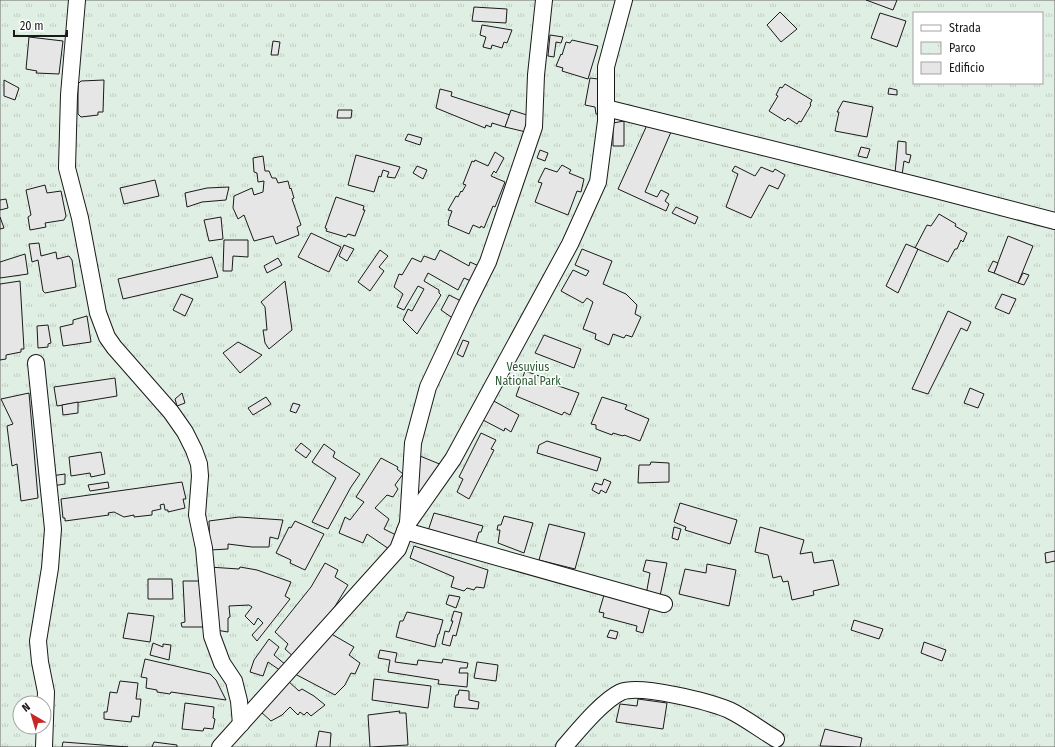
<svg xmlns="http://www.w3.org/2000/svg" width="1055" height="747" viewBox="0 0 1055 747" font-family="'Fira Sans Condensed',sans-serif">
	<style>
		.park { fill: url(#park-tufts); stroke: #6a6a6a; fill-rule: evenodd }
		.building { fill: #e6e6e6; stroke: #1a1a1a }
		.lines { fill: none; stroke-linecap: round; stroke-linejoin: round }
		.minor-casing { stroke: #1a1a1a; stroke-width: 18 }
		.minor { stroke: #fff; stroke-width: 16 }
		.labels { text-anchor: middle; stroke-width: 3; stroke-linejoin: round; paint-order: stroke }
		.park-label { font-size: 12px; fill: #2b5a34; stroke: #fff }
	</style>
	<defs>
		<pattern id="park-tufts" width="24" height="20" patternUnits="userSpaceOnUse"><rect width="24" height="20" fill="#e0efe3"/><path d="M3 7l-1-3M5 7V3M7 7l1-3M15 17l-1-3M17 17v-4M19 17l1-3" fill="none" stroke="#c0ccc2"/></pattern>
	</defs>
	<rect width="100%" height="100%" fill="#fff"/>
	<path class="park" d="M0,0H1055V747H0ZM914,13H1042V83H914ZM20,703H44V727H20Z"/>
	<g class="building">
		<path d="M866,0H897L893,10Z"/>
		<path d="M474,7L507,9L506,23L472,21Z"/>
		<path d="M780,12L797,29L781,42L767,25Z"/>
		<path d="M880,13L906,21L897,47L871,38Z"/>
		<path d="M482,25L512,30L507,43L504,42L502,48L492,45L491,49L483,47L486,37L480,35Z"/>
		<path d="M550,35L563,37L561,43L556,42L554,57L548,56Z"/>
		<path d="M29,37L63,41L59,74L36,73L37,71L26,69Z"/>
		<path d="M572,40L598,46L588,79L562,71L563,68L556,66L561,54L562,55L566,42L570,43Z"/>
		<path d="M273,41L280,42L278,55H271Z"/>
		<path d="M590,78L598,79L602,115L596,114L595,107L585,105Z"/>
		<path d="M4,80L19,88L15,100L4,96Z"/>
		<path d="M104,80L103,112H98V115L81,117L78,114V84L81,81Z"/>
		<path d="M785,84L812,100L810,104L811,105L801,122L799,121L797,124L788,118L785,121L769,111L778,96L776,95L780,87L782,88Z"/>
		<path d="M889,88L897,90V95L888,94Z"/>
		<path d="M440,89L452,92L451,96L510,115L505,127L492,123L491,127L486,125L485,128L436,108Z"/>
		<path d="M843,101L873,107L867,137L835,131L839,112H837Z"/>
		<path d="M338,110H352L351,118H337Z"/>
		<path d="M511,110L530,116L526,132L505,127Z"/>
		<path d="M624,121V146H613V123Z"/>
		<path d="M647,125L671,132L645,192L657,197L661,190L669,194L665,201L669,204L666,211L618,189Z"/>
		<path d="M408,134L422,138L420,145L405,140Z"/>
		<path d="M898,141L906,142V154L911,155L909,163L904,161L902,175L895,173Z"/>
		<path d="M861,147L870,149L867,158L858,156Z"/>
		<path d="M540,150L548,153L545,161L537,158Z"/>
		<path d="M495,152L504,158L496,173L494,171L491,176L505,182L495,207L493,206L484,228L481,226L480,228L473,225L469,234L448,225L449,223L448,222L452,211L448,210L456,196L458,197L461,191L462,192L466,185L463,184L472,161L474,162L475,160L488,166Z"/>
		<path d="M356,155L400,167L395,178L387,177L389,172L383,170L381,177L379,176L374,192L348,185Z"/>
		<path d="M263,156L265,171H269L272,178H276L278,183L288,181L290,189L291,188L294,198L292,199L301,225L297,227L299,235L276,244L273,236L254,241L244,215L238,219L233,208L234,196L252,188L254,195L263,192L264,181L258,182L257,173L254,172L253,158Z"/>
		<path d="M562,165L571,170L569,173L584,179L581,192L577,191L568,215L535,202L542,183L538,182L545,168L557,172Z"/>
		<path d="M417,166L427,170L423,179L413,173Z"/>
		<path d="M735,166L755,176L761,167L773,172L775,169L785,175L778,189L769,185L751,218L726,207L738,174L732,171Z"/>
		<path d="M155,180L159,196L124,204L120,188Z"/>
		<path d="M45,185L47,193L61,191L66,216L64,220L45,223L46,227L30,230L28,217L31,215L26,190Z"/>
		<path d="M229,187L226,200L202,202L187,207L185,193L207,188Z"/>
		<path d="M336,197L364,206L363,210H365L355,236L348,234L346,237L326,231L327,229L325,228Z"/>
		<path d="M6,199L8,208L0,210V200Z"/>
		<path d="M676,207L698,217L695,224L672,213Z"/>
		<path d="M939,214L956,224L955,226L967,233L963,242L961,240L957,249H955L948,262L915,248L927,225L931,226Z"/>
		<path d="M0,217L4,228L0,229Z"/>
		<path d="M221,217L223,239L209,241L204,220Z"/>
		<path d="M311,233L341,247L329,272L298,257Z"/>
		<path d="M1008,236L1033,246L1018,283L994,273Z"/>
		<path d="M224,240H248V257L233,256L232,271H223Z"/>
		<path d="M39,243L41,256L56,252L57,259L69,256L72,260L76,287L45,293L43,291L38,260L32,262L29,244Z"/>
		<path d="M906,244L918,249L898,293L886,286Z"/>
		<path d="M344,245L354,249L347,261L339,256Z"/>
		<path d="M582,249L612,261L603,284L626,294L637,305L635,314L641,317L632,337L626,335L624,338L613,334L609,345L595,339L596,334L583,329L593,302L587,298L583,303L561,291L573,270L586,276L589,271L575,265Z"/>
		<path d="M380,250L388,256L379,267L384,271L370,291L358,282Z"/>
		<path d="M440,250L469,266L470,262L481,267L473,282L464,278L458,290L428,273L424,281L439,290V293L441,295L417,334L403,320L408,309L412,311L424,289L418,286L404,310L397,307L403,294L394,287L399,274L402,275L412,258L421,262L424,256L435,260Z"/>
		<path d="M25,254L28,274L0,278V262Z"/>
		<path d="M212,257L218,277L123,299L118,279Z"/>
		<path d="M278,258L282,265L267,273L264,266Z"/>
		<path d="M993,261L998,263L994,273L988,271Z"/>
		<path d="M1023,273L1029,275L1024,285L1018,283Z"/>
		<path d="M20,281L24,349H21V352L6,355V359L0,360V284Z"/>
		<path d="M285,281L292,330L269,349L265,343L263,330H267L265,307L261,302Z"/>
		<path d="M181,294L193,299L185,316L173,310Z"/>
		<path d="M1002,294L1016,299L1009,314L995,308Z"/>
		<path d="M449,295L463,302L454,319L441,310Z"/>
		<path d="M948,311L971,322L967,331L961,328L928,394L912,389Z"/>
		<path d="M87,316L91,342L63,346L60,327L73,324V320Z"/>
		<path d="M48,325L51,343L48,344V347L38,348L37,326Z"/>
		<path d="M544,335L581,349L574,368L535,353Z"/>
		<path d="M463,340L469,342L463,357L457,354Z"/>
		<path d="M238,342L262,355L240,373L223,353Z"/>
		<path d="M525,371L542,377L541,380L579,393L570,415L564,412L562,415L516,396Z"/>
		<path d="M115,378L117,396L57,406L54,387Z"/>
		<path d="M970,388L984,394L978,408L964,403Z"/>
		<path d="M29,393L38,498L21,501L17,464L12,466L7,426L13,424L1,399Z"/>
		<path d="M182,393L185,403L177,406L175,399Z"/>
		<path d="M266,397L271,404L253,415L248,408Z"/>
		<path d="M602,397L627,405L625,409L649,419L640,441L624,435L623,436L613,433L612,435L596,429V425L591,424Z"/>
		<path d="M492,400L519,415L511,432L505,428L504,431L481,419Z"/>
		<path d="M78,402V413L63,415L62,405Z"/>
		<path d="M293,403L300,405L296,413L290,411Z"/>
		<path d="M481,433L496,440L491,449L494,450L469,499L457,492L463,479L459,477Z"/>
		<path d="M547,441L601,458L597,471L537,453L539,445Z"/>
		<path d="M301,443L311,451L306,458L295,450Z"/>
		<path d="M324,444L335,452L333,457L360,474L351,487L328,529L312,522L336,478L312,462Z"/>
		<path d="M101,452L105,474L91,477L90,473L71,476L69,457Z"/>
		<path d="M420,456L442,465L417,499Z"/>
		<path d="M381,458L398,467L397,469L403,474L395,485L398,489L393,497L387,495L375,508L389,519L384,529L396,535L392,551L367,534L363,543L339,533L345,517L350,520L364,502L356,497Z"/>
		<path d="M651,462L669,463V482L638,483L639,465H650Z"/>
		<path d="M65,474V484L52,486L51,476Z"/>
		<path d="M604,479L611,482L606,493L601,490L599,494L592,490L595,483L602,485Z"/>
		<path d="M108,482L109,488L90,491L88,485Z"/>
		<path d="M182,482L186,499H183L185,508L168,512V510H165L164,504L160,505L161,509L152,511V515L134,517V515L124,517L114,512L108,513L109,515L65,521V518H63L61,499Z"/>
		<path d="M680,503L737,520L730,544L685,530L686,527L674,522Z"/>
		<path d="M434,513L483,526L481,532H479L475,545L428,531Z"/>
		<path d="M504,516L533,523L524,553L498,543L500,530H497L498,525H501Z"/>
		<path d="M239,517L283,520L278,539L270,537L269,547H252L228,544V549L210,550L209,521Z"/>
		<path d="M295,521L324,534L305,570L290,563L291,560L276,553L289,527L291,528Z"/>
		<path d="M549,524L585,533L575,569L539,560Z"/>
		<path d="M674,527L681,529L678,540L672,538Z"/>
		<path d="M760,527L804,540L800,554L812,552L814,563L833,560L839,585L813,591L814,595L792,600L788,581L783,582L781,576L773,578L768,555L755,552Z"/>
		<path d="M414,546L488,570L484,588L476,587L474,590L467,588L464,591L451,587L454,577L410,558Z"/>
		<path d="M1055,551V561L1046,563L1045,553Z"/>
		<path d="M646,560L667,563L660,596L646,595L650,573L643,571Z"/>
		<path d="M325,563L338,570L335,577L348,585L334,608L338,609L296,659L285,649L288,644L275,632L311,587Z"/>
		<path d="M707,564L736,570L729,606L679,594L685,569L706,573Z"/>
		<path d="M209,567L239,569L240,567L257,570L291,582L285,596L290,599L257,641L252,635L263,623L258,618L254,625L245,616L252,607L249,605L229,606L230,617L228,618V632L216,630Z"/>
		<path d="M148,579H172L173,599H148Z"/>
		<path d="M183,581H199L203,627H182L181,623L185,622Z"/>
		<path d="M449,595L460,597L456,608L446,604Z"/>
		<path d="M604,595L650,607L643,633L636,631L637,626L603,617L604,613L599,612Z"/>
		<path d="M454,611L462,613L456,636L453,635L450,646L442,644L445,631L449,632L453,621H451Z"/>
		<path d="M407,612L443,620L439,634H438L435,647L396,637L400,621H403Z"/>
		<path d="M128,613L154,616L150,642L123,638Z"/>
		<path d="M854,620L883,629L879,639L851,630Z"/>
		<path d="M610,630L618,632L616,639L607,637Z"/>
		<path d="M328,632L354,647L349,655L360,663L355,674L351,673L345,685L335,695L295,674Z"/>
		<path d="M269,639L279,647L274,655L286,665L281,671L268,662L263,676L250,672L254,660Z"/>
		<path d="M924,642L946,650L942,661L921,653Z"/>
		<path d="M153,643L163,647V644L171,645L169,660L150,655Z"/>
		<path d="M380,650L397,653L395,662L417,665L418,660L442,663L443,659L468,663L467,668H460L459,673H468L467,687L438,684L439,680L388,672L390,660L378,658Z"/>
		<path d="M145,659L210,674L216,680L226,700L171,692L170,694L157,692V690L146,688L147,678L141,677Z"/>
		<path d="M477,662L498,665L496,681L474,678Z"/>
		<path d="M374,679L431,686L428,708L372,700Z"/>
		<path d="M120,681L138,683L136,699H141L139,717L132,716L131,722L104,719V712H107L110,692L117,693Z"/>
		<path d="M288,681L299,691L302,689L314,696L325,705L311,716L307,712L304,715L300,712L298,715L290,707L282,715L271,721L261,712Z"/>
		<path d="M459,690L469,691V700L479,702L478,709L454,707L456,695H458Z"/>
		<path d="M638,699L667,703L663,729L616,722L620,704L637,706Z"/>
		<path d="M185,703L214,707L213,718L215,719L213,729L204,728L203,731L182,729Z"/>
		<path d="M400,711L399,713H406L408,745L370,747L368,715Z"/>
		<path d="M825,729L862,738L860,747L820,746Z"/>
		<path d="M319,731L331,733L330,747H316Z"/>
		<path d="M63,742L128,747H62Z"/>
		<path d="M154,742L177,745V747H152Z"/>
	</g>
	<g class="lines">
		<g class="minor-casing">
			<g id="minor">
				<path d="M77,0L69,95L67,168L80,218L98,313L107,337L114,347L171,412L185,432L194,450L199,464L200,476L197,515L204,548L212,636L222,663L234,681L239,701L241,724"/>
				<path d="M606,108L936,190L1055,221"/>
				<path d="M36,363L53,529L50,568L38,641L40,662L46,692L44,747"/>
				<path d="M408,523L453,459L570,244L598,182L606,121V67L624,0"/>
				<path d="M405,531L664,604"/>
				<path d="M220,747L398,549L408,523L413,443L428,387L466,306L488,262L534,127L536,75L544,0"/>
				<path d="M564,747C578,731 602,701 621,692C640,684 710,702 729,710C744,717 761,730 776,739"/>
			</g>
		</g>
		<use href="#minor" class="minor"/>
	</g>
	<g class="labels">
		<g class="park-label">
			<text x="528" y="371">Vesuvius<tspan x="528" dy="14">National Park</tspan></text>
		</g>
	</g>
	<rect x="913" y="12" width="130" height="72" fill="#ffffff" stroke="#a3a3a3"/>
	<rect x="921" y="25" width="20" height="6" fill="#ffffff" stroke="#a3a3a3"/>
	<text x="949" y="32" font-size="12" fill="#1a1a1a">Strada</text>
	<rect x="921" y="42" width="20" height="12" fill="url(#park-tufts)" stroke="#a3a3a3"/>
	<text x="949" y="52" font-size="12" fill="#1a1a1a">Parco</text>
	<rect x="921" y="62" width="20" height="12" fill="#e6e6e6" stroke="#a3a3a3"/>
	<text x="949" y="72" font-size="12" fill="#1a1a1a">Edificio</text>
	<g transform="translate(32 715) rotate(322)"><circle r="19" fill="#ffffff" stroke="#a3a3a3"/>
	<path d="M0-3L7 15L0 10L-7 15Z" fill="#c62828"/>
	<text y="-6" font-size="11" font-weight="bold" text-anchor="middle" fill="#1a1a1a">N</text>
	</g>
	<path d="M14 30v6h53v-6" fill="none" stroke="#1a1a1a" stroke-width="2"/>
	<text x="20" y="30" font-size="12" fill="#1a1a1a" stroke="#ffffff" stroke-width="3" paint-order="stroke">20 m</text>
</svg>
